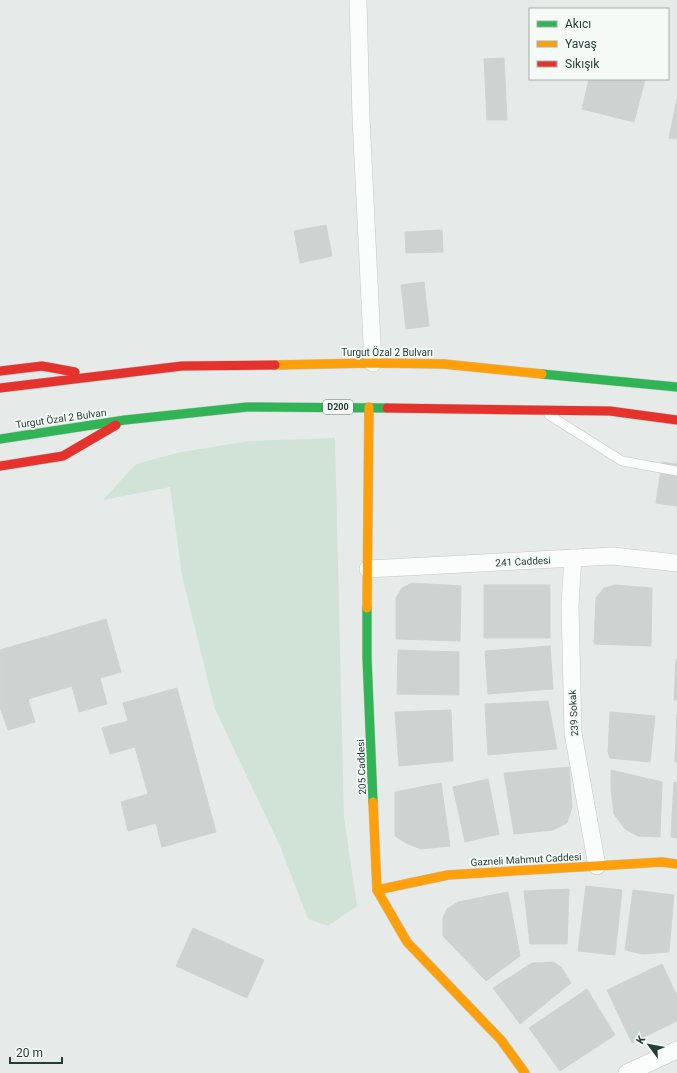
<svg xmlns="http://www.w3.org/2000/svg" width="677" height="1073" viewBox="0 0 677 1073" font-family="Roboto,sans-serif">
	<style>
		.green { fill: #d0e3d6 }
		.building { fill: #ced2d0; stroke: #cfd4d2 }
		.lines { fill: none; stroke-linecap: round; stroke-linejoin: round }
		.lane-casing { stroke: #c3c8c6; stroke-width: 10 }
		.street-casing { stroke: #c3c8c6; stroke-width: 18 }
		.fast-casing { stroke: #c2c9c6; stroke-width: 10 }
		.slow-casing { stroke: #c2c9c6; stroke-width: 10 }
		.jam-casing { stroke: #c2c9c6; stroke-width: 10 }
		.lane { stroke: #fbfcfc; stroke-width: 9 }
		.street { stroke: #fbfcfc; stroke-width: 17 }
		.fast { stroke: #30b455; stroke-width: 9 }
		.slow { stroke: #ff9f0a; stroke-width: 9 }
		.jam { stroke: #e5322d; stroke-width: 9 }
		.labels { text-anchor: middle; stroke-width: 3.5; stroke-linejoin: round; paint-order: stroke }
		.shield { fill: #f5faf7; stroke: #637671; stroke-width: 1 }
		.shield-label { font-size: 9px; font-weight: bold; fill: #243e37 }
		.street-label { font-size: 10px; fill: #243e37; stroke: #f5faf7 }
	</style>
	<rect width="100%" height="100%" fill="#e6ebe9"/>
	<path class="green" d="M335,438L344,817L357,906L328,926L308,919L280,846L215,709L182,576L170,487L103,500L136,464L181,452L249,441Z"/>
	<g class="building">
		<path d="M504,58L507,120H487L484,59Z"/>
		<path d="M589,79H645L634,122L582,109Z"/>
		<path d="M677,99V139L669,138Z"/>
		<path d="M326,225L332,256L300,263L294,231Z"/>
		<path d="M442,230L443,252L406,253L405,232Z"/>
		<path d="M424,282L429,326L406,329L401,285Z"/>
		<path d="M662,462L677,464V506L656,503Z"/>
		<path d="M412,583L461,586L460,641L396,639V598L402,588Z"/>
		<rect x="484" y="585" width="66" height="53"/>
		<path d="M615,585L652,588L651,646L594,644L596,598L604,588Z"/>
		<path d="M106,619L121,672L100,678L107,704L79,712L72,686L28,699L35,722L8,730L0,707V650Z"/>
		<path d="M550,646L553,689L488,694L485,651Z"/>
		<path d="M398,650L459,652V695L397,694Z"/>
		<path d="M676,659H677V700H674Z"/>
		<path d="M177,688L216,832L162,847L156,823L128,831L121,802L148,794L135,747L110,754L102,728L128,721L123,703Z"/>
		<path d="M548,701L557,749L488,755L485,704Z"/>
		<path d="M451,710L453,761L399,766L395,712Z"/>
		<path d="M610,712L655,716L650,762L610,758L608,752Z"/>
		<path d="M677,714V762H675Z"/>
		<path d="M569,767L572,807L567,823L553,830L514,834L504,773Z"/>
		<path d="M611,770L662,782L660,837L638,836L625,829L614,814L611,789Z"/>
		<path d="M488,779L499,834L465,842L453,787Z"/>
		<path d="M674,782L677,783V838L671,837Z"/>
		<path d="M441,783L450,846L421,849L406,843L395,836V792Z"/>
		<path d="M586,886L622,890L615,955L578,951Z"/>
		<path d="M569,889L567,944H530L524,891Z"/>
		<path d="M633,890L674,895L669,952L642,954L625,950Z"/>
		<path d="M508,892L520,956L486,981L443,936V918L447,909L458,902Z"/>
		<path d="M193,928L264,960L247,998L176,966Z"/>
		<path d="M553,962L561,967L571,983L520,1024L493,988L532,963Z"/>
		<path d="M662,964L677,996V1021L632,1043L607,990Z"/>
		<path d="M587,989L615,1035L560,1071L529,1028Z"/>
	</g>
	<g class="lines">
		<g class="lane-casing">
			<path id="lane" d="M549,415L622,461L677,471"/>
		</g>
		<g class="street-casing">
			<g id="street">
				<path d="M358,0L361,118L373,363"/>
				<path d="M573,558L570,605L573,733L597,866"/>
				<path d="M368,569L613,556L677,563"/>
				<path d="M627,1073L677,1050"/>
			</g>
		</g>
		<g class="fast-casing">
			<g id="fast">
				<path d="M542,374L677,387"/>
				<path d="M0,439L125,420L247,407L387,408"/>
				<path d="M367,608V658L373,802"/>
			</g>
		</g>
		<g class="slow-casing">
			<g id="slow">
				<path d="M275,365L373,363L444,364L542,374"/>
				<path d="M367,608L369,407"/>
				<path d="M373,802L377,890L407,942L501,1040L525,1073"/>
				<path d="M377,890L448,875L662,862L677,864"/>
			</g>
		</g>
		<g class="jam-casing">
			<g id="jam">
				<path d="M0,371L42,366L75,372"/>
				<path d="M0,388L182,366L275,365"/>
				<path d="M387,408L610,411L677,420"/>
				<path d="M0,466L63,456L116,425"/>
			</g>
		</g>
		<use href="#lane" class="lane"/>
		<use href="#street" class="street"/>
		<use href="#fast" class="fast"/>
		<use href="#slow" class="slow"/>
		<use href="#jam" class="jam"/>
	</g>
	<g class="labels">
		<rect class="shield" x="323" y="400" width="30" height="14" rx="3"/>
		<g class="shield-label">
			<text x="338" y="410">D200</text>
		</g>
		<g class="street-label">
			<text x="387" y="356">Turgut Özal 2 Bulvarı</text>
			<text transform="translate(61 418) rotate(-8)" y="4">Turgut Özal 2 Bulvarı</text>
			<text transform="translate(523 561) rotate(-3)" y="4">241 Caddesi</text>
			<text transform="translate(573 713) rotate(-93)" y="4">239 Sokak</text>
			<text transform="translate(361 767) rotate(-92)" y="4">205 Caddesi</text>
			<text transform="translate(526 859) rotate(-3)" y="4">Gazneli Mahmut Caddesi</text>
		</g>
	</g>
	<rect x="529" y="8" width="140" height="72" fill="#f5faf7" stroke="#a1afaa"/>
	<rect x="537" y="21" width="20" height="6" fill="#30b455" stroke="#a1afaa"/>
	<text x="565" y="28" font-size="12" fill="#243e37">Akıcı</text>
	<rect x="537" y="41" width="20" height="6" fill="#ff9f0a" stroke="#a1afaa"/>
	<text x="565" y="48" font-size="12" fill="#243e37">Yavaş</text>
	<rect x="537" y="61" width="20" height="6" fill="#e5322d" stroke="#a1afaa"/>
	<text x="565" y="68" font-size="12" fill="#243e37">Sıkışık</text>
	<g transform="translate(649 1045) rotate(302)" stroke="#f5faf7" stroke-width="3" paint-order="stroke">
	<path d="M0-3L7 15L0 10L-7 15Z" fill="#243e37"/>
	<text y="-6" font-size="11" font-weight="bold" text-anchor="middle" fill="#243e37">K</text>
	</g>
	<path d="M10 1057v6h52v-6" fill="none" stroke="#243e37" stroke-width="2"/>
	<text x="16" y="1057" font-size="12" fill="#243e37" stroke="#f5faf7" stroke-width="3" paint-order="stroke">20 m</text>
</svg>
